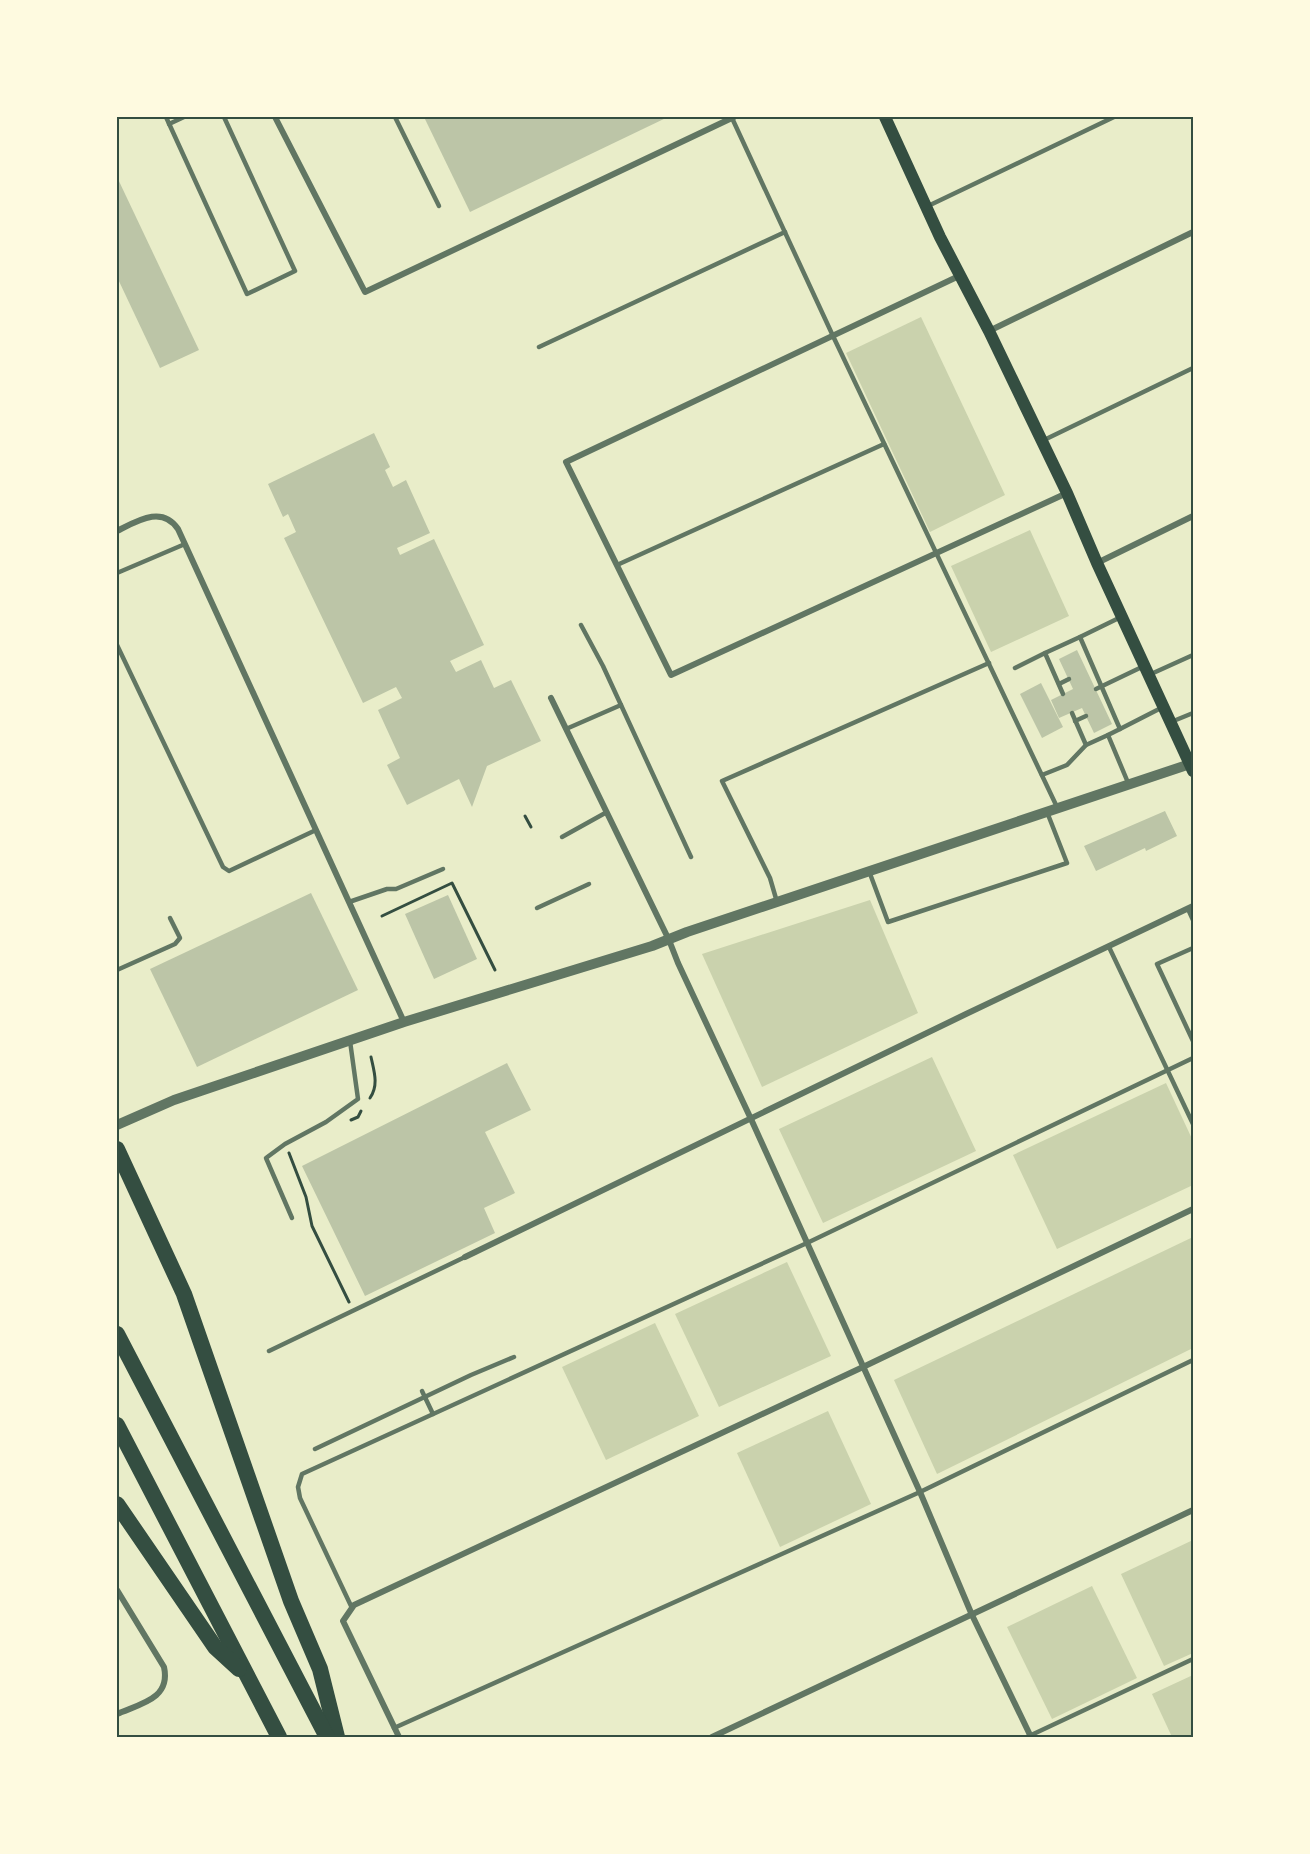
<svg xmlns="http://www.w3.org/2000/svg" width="1310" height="1854" viewBox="0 0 1310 1854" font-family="'Noto Serif',serif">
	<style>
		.green { fill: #cad2ad }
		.building { fill: #bcc5a7 }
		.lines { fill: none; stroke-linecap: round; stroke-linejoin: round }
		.path { stroke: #344e41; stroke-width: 3 }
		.service { stroke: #617663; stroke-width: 4.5 }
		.minor { stroke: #617663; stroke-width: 6 }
		.tertiary { stroke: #617663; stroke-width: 10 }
		.secondary { stroke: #344e41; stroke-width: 12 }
		.motorway { stroke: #344e41; stroke-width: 16 }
		.neatline { fill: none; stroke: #344e41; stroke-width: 2 }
	</style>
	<rect width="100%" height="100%" fill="#e9edc9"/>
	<g class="green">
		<path d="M921,317L1005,495L930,532L846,353Z"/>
		<path d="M1030,530L1069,616L991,652L951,566Z"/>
		<path d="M870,900L918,1013L762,1087L702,954Z"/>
		<path d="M932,1057L976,1151L823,1223L779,1129Z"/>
		<path d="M1166,1083L1193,1141V1185L1057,1249L1013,1155Z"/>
		<path d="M1193,1237V1348L937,1474L894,1380Z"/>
		<path d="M787,1262L831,1356L719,1407L675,1314Z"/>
		<path d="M655,1323L699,1416L606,1460L562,1367Z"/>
		<path d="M828,1411L871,1504L780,1547L737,1453Z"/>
		<path d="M1193,1540V1653L1164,1666L1121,1574Z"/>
		<path d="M1092,1586L1137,1678L1052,1719L1007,1627Z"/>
		<path d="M1193,1675V1737H1172L1152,1694Z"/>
	</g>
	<g class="building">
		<path d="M424,117H668L470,212Z"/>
		<path d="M117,177L199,350L160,368L117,277Z"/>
		<path d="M374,433L390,467L385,470L393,487L406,480L430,533L397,548L400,555L434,539L484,645L450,661L456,672L481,660L494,688L511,680L541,741L487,766L472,807L459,779L407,805L387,765L400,758L378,710L402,698L396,687L363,703L284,538L296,532L288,514L283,517L268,484Z"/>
		<path d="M1077,650L1112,724L1094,733L1082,708L1059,718L1051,700L1073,689L1059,659Z"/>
		<path d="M1041,683L1063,727L1042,738L1020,694Z"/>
		<path d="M1165,811L1177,836L1146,851L1145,848L1096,871L1084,846Z"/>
		<path d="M311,893L358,990L197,1067L150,969Z"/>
		<path d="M448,895L477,959L434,979L405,914Z"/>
		<path d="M507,1063L531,1110L485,1132L515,1193L484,1208L495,1233L365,1296L302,1166Z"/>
	</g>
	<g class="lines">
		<g class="path">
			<path d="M525,816L531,827"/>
			<path d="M382,916L452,883L495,970"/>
			<path d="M370,1098C379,1085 374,1071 371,1057"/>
			<path d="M351,1120L358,1117L361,1111"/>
			<path d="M289,1153L306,1197L312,1226L349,1302"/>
		</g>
		<g class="service">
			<path d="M166,117L247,294L295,271L224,117"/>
			<path d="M395,117L439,206"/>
			<path d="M732,118L833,336L1057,807"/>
			<path d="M169,124L184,117"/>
			<path d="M928,206L1114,117"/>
			<path d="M539,347L785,232"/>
			<path d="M1044,440L1193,368"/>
			<path d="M617,565L884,444"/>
			<path d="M117,573L185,544"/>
			<path d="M581,625L603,666L691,857"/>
			<path d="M1080,637L1121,617"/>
			<path d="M117,645L223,867L229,871L316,830"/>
			<path d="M1015,668L1045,653"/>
			<path d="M1151,674L1193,655"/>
			<path d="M1059,684L1069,679"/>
			<path d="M1096,689L1144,666"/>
			<path d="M1063,694L1045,653L1080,637L1120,729L1108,735"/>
			<path d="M1072,713L1086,745"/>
			<path d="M1075,721L1086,716"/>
			<path d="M1171,722L1193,713"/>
			<path d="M566,729L621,705"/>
			<path d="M1120,729L1163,707"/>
			<path d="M1042,775L1067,765L1086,745L1108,735L1129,785"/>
			<path d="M562,837L607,812"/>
			<path d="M869,871L888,922L1067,863L1047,812"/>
			<path d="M349,902L387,889H396L443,869"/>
			<path d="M777,902L770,878L722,781L989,663"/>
			<path d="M537,908L589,884"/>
			<path d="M1188,909L1193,920"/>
			<path d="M1109,947L1193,1124"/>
			<path d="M1193,948L1157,964L1193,1041"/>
			<path d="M117,970L175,944L180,938L170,918"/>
			<path d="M292,1218L266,1158L285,1144L326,1122L358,1099L350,1041"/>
			<path d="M269,1351L465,1257"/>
			<path d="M422,1391L433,1414"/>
			<path d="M315,1449L471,1375L514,1357"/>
			<path d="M352,1608L300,1498L298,1487L302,1474L807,1243L1193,1058"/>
			<path d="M394,1728L920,1492L1193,1360"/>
			<path d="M1027,1737L1193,1659"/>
		</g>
		<g class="minor">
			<path d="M275,117L365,292L734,117"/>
			<path d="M959,276L566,462L671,675L1067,493"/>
			<path d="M989,331L1193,232"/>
			<path d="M117,531C137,521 162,505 178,529L404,1022"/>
			<path d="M1097,563L1193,516"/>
			<path d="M551,698L669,940L678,963L751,1119L920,1492L972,1615L1031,1737"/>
			<path d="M465,1257L966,1014L1193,906"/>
			<path d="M117,1590L164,1667C171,1699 140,1704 117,1714"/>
			<path d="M399,1737L343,1621L354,1605L863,1367L1193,1209"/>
			<path d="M712,1737L1193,1510"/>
		</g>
		<path class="tertiary" d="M117,1125L174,1100L404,1022L652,946L687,932L1193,763"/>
		<path class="secondary" d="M885,117L940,237L989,331L1067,493L1097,563L1193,771"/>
		<g class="motorway">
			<path d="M117,1149L184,1294L291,1601L320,1669L337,1737"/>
			<path d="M117,1334L327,1737"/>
			<path d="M117,1425L279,1737"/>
			<path d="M117,1504L215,1647L239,1669"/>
		</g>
	</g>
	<rect width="1310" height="1854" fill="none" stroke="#fefae0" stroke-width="237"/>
	<rect x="118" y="118" width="1074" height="1618" class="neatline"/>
</svg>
